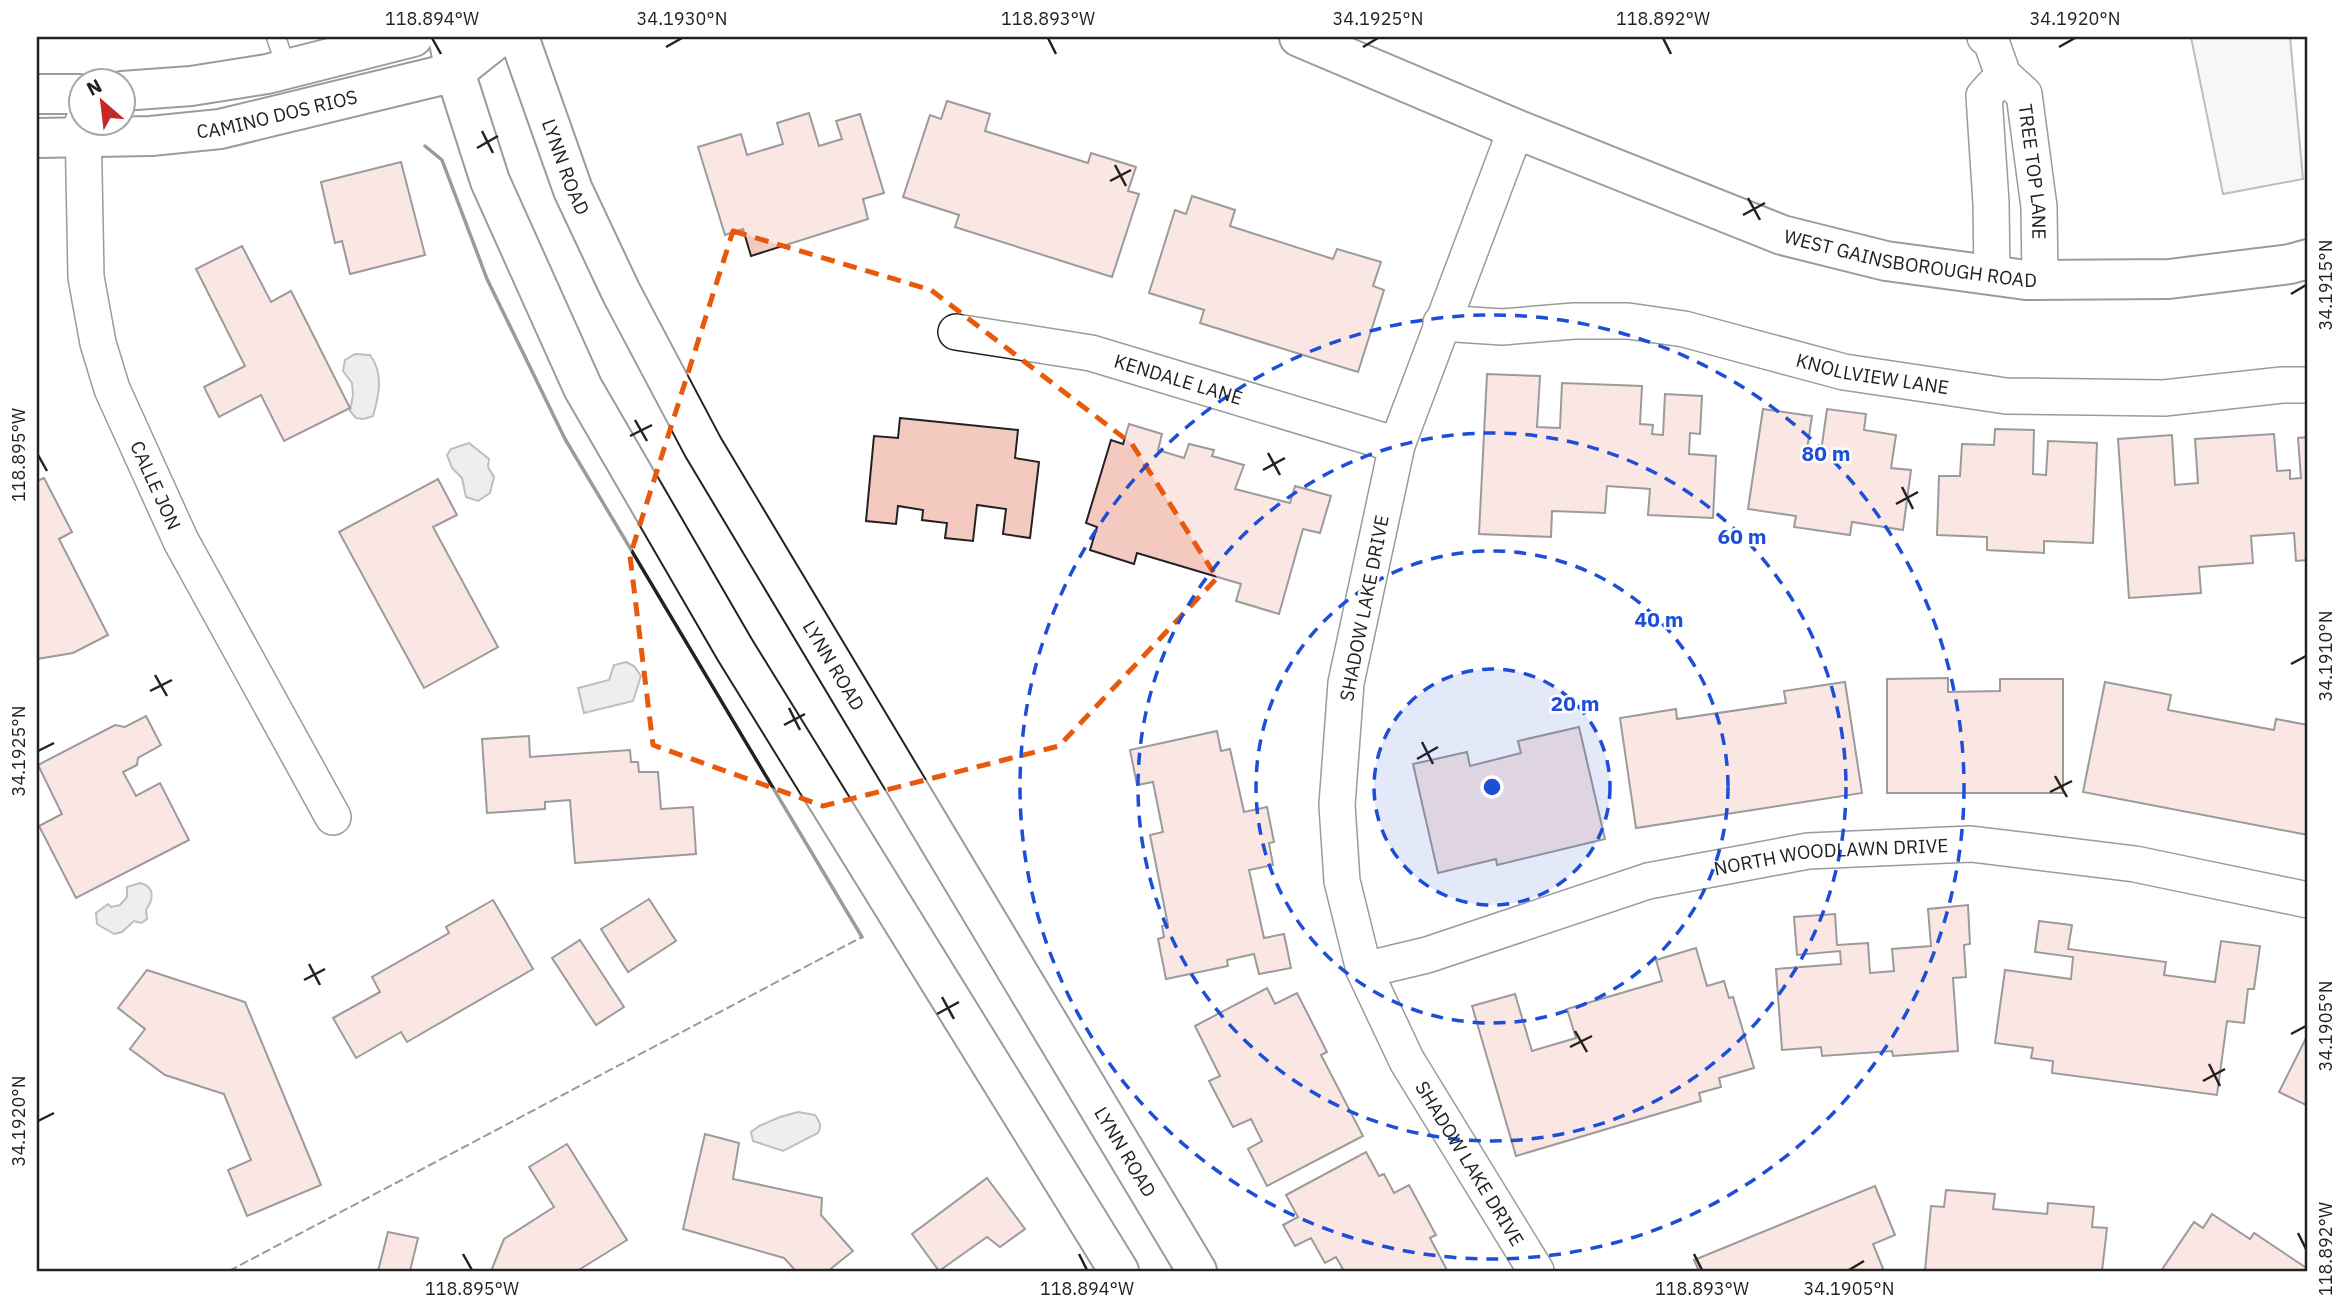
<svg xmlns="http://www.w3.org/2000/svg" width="2345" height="1308" viewBox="0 0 2345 1308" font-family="'IBM Plex Sans',sans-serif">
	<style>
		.green { fill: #eee; stroke: #6f6f6f; stroke-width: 2 }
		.water { fill: #d9d9d9; stroke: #6f6f6f; stroke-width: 2 }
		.building { fill: #f3c9c0; stroke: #222; stroke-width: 2 }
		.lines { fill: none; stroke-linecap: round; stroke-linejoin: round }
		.lane-casing { stroke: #222; stroke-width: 21 }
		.street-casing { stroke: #222; stroke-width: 38 }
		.secondary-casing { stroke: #222; stroke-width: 42 }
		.lane { stroke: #fff; stroke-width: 18 }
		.street { stroke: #fff; stroke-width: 35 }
		.secondary { stroke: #fff; stroke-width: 38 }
		.fence { stroke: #222; stroke-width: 2; stroke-dasharray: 9 3.5; stroke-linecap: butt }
		.wall { stroke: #222; stroke-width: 3.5 }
		.marked { fill: none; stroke: #e8590c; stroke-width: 5; stroke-dasharray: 14 9; stroke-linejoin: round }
		.ticks { fill: none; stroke: #222; stroke-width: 2.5 }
		.ring { fill: none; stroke: #1d4ed8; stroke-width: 3.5; stroke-dasharray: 12 9 }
		.labels { text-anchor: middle; stroke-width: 5; stroke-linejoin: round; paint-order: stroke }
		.street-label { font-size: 19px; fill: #222; stroke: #fff }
		.centre { fill: #1d4ed8; stroke: #fff; stroke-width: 3.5 }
		.ring-label { font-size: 21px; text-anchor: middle; font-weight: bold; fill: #1d4ed8; stroke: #fff; stroke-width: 5; stroke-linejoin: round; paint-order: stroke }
		.neatline { fill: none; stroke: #222; stroke-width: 2.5 }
		.ticks-label { font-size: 18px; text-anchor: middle; fill: #222 }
	</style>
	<rect width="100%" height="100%" fill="#fff"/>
	<path class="green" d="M2191,37H2290L2303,179L2223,194Z"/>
	<g class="water">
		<path d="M355,354L370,355C384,373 379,396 373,416L364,419L356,418L350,411L353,395L352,383L343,371L345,360Z"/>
		<path d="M469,443L489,459L488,467L494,477L490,493L478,501L466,497L462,478L452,468L447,455L451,449Z"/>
		<path d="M626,662L634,666L641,676L633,701L584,713L578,688L609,680L614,665Z"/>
		<path d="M140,883C156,887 153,900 146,910L147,919L141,923L134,921L122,932L114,934L97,924L96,913L108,904L111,907L120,905L127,897V887Z"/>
		<path d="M798,1112L815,1115C820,1122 822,1126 818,1133L783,1151L753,1141L751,1132L759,1126L780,1117Z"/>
	</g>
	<g class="building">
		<path d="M947,101L990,114L985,131L1088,163L1091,153L1136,167L1128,191L1139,194L1112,277L955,227L959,215L903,197L930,115L941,119Z"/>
		<path d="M809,113L819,146L842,139L836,121L860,114L884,193L863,199L868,219L751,256L743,229L725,235L698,147L741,134L747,155L783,144L777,123Z"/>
		<path d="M401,162L425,255L350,274L342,241L335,243L321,182Z"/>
		<path d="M1192,196L1235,210L1230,226L1333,259L1337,249L1381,262L1373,286L1384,290L1358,372L1200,323L1204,310L1149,293L1175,210L1186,214Z"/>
		<path d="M242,246L271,302L291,291L350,408L284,441L261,395L219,417L204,387L245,366L196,269Z"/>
		<path d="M1487,374L1540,376L1537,427L1560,428L1562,383L1642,386L1640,424L1653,425L1652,434L1663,435L1665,394L1702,396L1700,434L1690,433L1689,454L1716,456L1713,518L1648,515L1650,489L1607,486L1605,513L1552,511L1551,537L1479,534Z"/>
		<path d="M1763,409L1812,416L1807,450L1821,452L1827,409L1866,414L1864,430L1896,435L1891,468L1911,470L1903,530L1852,522L1850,535L1794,527L1796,516L1748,509Z"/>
		<path d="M900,418L1018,430L1015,458L1039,462L1030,538L1003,534L1006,509L977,505L973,541L945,538L947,523L922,520L923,510L898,506L896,524L866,521L874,436L898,438Z"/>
		<path d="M1129,424L1162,434L1158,450L1184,458L1189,444L1214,450L1212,456L1244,465L1235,489L1290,503L1295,486L1331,496L1320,533L1303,529L1279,614L1236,601L1241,584L1137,553L1134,564L1090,550L1097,527L1086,523L1111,440L1123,444Z"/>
		<path d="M1995,429L2034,430L2033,474L2046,475L2048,441L2097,443L2093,543L2044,541V553L1987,550V537L1937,535L1939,476H1960L1962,444L1994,445Z"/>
		<path d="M2274,434L2277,471L2290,470V479L2301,478L2298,438L2308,437V560L2296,561L2294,533L2251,536L2253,563L2199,567L2201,593L2129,598L2118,439L2172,435L2175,485L2198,483L2195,439Z"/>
		<path d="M44,478L72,532L59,539L108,635L73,653L37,659V481Z"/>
		<path d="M438,479L457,515L433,527L498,647L424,688L339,532Z"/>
		<path d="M1948,678V692L2000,691V679H2063V793H1887V679Z"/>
		<path d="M1845,682L1862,793L1636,828L1620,718L1676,709L1677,719L1786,703L1784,691Z"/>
		<path d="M2105,682L2171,695L2168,710L2274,730L2276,719L2308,725V835L2083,792Z"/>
		<path d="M146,716L161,745L138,758L137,765L123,772L136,796L160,783L189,840L76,898L39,826L62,814L38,765L115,725L125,727Z"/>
		<path d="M1579,727L1605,839L1497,865L1496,859L1438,873L1413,764L1467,752L1470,766L1521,753L1518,741Z"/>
		<path d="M1217,731L1221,751L1230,749L1244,812L1267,807L1274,842L1269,843L1273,865L1249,870L1264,938L1284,934L1291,968L1259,974L1254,954L1227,960L1228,966L1166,979L1158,939L1164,937L1162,926L1168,925L1150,835L1163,832L1153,782L1137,785L1130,750Z"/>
		<path d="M529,736L530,757L630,750L631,762H638L639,772H658L661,809L693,807L696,854L575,863L570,800L545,802V809L487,813L482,739Z"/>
		<path d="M649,899L676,941L628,972L601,929Z"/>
		<path d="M493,900L533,969L407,1042L401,1032L356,1058L333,1018L380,992L372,977L449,933L446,927Z"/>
		<path d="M1968,905L1970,944L1964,945L1966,977L1953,978L1958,1051L1893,1056L1892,1051L1822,1056L1821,1047L1782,1050L1776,969L1841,964L1840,951L1797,955L1794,917L1835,914L1837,945L1868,943L1870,973L1894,971L1892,949L1931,946L1928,909Z"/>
		<path d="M2039,921L2072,925L2068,949L2166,962L2164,975L2215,982L2221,941L2260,946L2254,989H2248L2244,1023L2227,1021L2217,1095L2052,1073L2053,1061L2031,1058L2033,1048L1995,1043L2005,970L2071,979L2073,957L2035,952Z"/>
		<path d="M580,940L624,1007L596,1025L552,958Z"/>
		<path d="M1696,948L1707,986L1724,981L1729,998L1733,997L1754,1068L1719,1078L1721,1087L1699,1093L1701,1101L1516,1156L1472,1006L1515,994L1532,1051L1576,1038L1567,1009L1662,981L1656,960Z"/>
		<path d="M147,970L245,1002L321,1185L247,1216L228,1170L251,1160L224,1094L165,1075L130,1049L145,1029L118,1008Z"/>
		<path d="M1267,988L1275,1004L1297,993L1327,1052L1321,1055L1363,1136L1267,1186L1248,1149L1262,1141L1251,1119L1233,1127L1209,1081L1220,1076L1195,1026Z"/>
		<path d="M2308,1034V1106L2279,1092Z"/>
		<path d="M705,1134L739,1143L733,1179L822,1198L821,1215L853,1251L828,1271H796L784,1258L683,1229Z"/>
		<path d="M567,1144L627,1240L577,1271H491L504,1239L554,1207L529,1167Z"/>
		<path d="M1366,1152L1379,1176L1384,1174L1394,1193L1409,1185L1436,1235L1430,1238L1447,1270L1344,1271L1336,1257L1325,1263L1311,1238L1295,1246L1283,1225L1298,1217L1286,1195Z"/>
		<path d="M987,1178L1025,1229L1000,1247L987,1237L939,1271L912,1234Z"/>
		<path d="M1875,1186L1895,1235L1873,1244L1884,1271H1699L1694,1260Z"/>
		<path d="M1946,1190L1995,1194L1993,1209L2047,1214L2048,1203L2094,1207L2092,1227L2107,1228L2102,1271H1925L1931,1206L1944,1207Z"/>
		<path d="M2212,1214L2250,1239L2254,1233L2308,1269V1271H2161L2194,1222L2203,1228Z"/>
		<path d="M388,1232L418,1238L410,1271H378Z"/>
	</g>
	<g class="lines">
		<g class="lane-casing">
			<path id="lane" d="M276,37L287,70"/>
		</g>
		<g class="street-casing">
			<g id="street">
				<path id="s1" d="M1985,37L1991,41L2003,75L2024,94L2039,207L2040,279"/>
				<path id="s2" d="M83,122L86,277L98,343L112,389L181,541L333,817"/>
				<path id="s3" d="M1516,129L1397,445L1346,683L1337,805L1342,881L1364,970L1407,1061L1536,1271"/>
				<path d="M1992,275L1991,203L1984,96L2003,75"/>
				<path id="s4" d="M1441,323L1502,327L1574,321H1628L1684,329L1844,372L2006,396L2164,398L2282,385H2308"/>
				<path id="s5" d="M956,332L1091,353L1397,445"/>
				<path id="s6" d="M1364,970L1427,955L1648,881L1808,851L1971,844L2135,864L2308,900"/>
			</g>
		</g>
		<g class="secondary-casing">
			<g id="secondary">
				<path d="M448,37L455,72L490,181L583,388L735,650L1119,1271"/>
				<path id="s7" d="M519,37L573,190L621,292L703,447L1197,1271"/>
				<path id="s8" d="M1299,37L1516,129L1782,235L1886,261L2026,280L2169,279L2290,264L2308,259"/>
				<path d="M122,91L191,86L267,74L413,37"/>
				<path d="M37,94H80"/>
				<path id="s9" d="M37,138L151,136L220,129L455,72L499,37"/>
			</g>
		</g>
		<use href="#lane" class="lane"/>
		<use href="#street" class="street"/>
		<use href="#secondary" class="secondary"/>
		<path class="fence" d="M229,1271L862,937"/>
		<path class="wall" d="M425,146L442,160L487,279L565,439L862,937"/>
	</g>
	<path d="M0 0H2345V1308H0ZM733,231L931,290L1132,444L1217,578L1059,746L823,806L653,745L630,556Z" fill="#fff" fill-opacity=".55" fill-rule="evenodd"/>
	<path class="marked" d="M733,231L931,290L1132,444L1217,578L1059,746L823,806L653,745L630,556Z"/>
	<path class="ticks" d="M432,38L441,54M1048,38L1056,54M1663,38L1671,54M666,47L682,38M1363,47L1378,38M2059,47L2075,38M482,131L493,153M477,148L498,136M1115,165L1126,186M1110,181L1131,170M1748,198L1760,220M1743,215L1765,203M2291,294L2306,285M635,420L647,441M630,436L652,425M1268,453L1280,475M38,455L47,471M1263,470L1285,458M1902,487L1913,509M1896,504L1918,492M2291,664L2306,656M155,675L167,696M150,691L172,680M789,708L800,730M784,725L805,714M1422,742L1433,764M38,751L54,743M1417,759L1438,747M2055,776L2067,797M2050,792L2072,781M309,964L320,985M304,980L325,969M942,997L954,1019M937,1014L959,1002M1575,1031L1587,1052M2291,1034L2306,1026M1570,1047L1592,1036M2209,1064L2220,1086M2203,1081L2225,1069M38,1121L54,1113M2298,1233L2306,1249M463,1254L472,1270M1079,1254L1087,1270M1694,1254L1702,1270M1849,1270L1864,1261"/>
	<circle cx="1492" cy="787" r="118" fill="#1d4ed8" fill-opacity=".12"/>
	<g class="ring">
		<circle cx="1492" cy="787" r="118"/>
		<circle cx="1492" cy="787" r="236"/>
		<circle cx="1492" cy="787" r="354"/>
		<circle cx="1492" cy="787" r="472"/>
	</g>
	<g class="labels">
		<g class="street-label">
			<text dy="7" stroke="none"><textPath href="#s9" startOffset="242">CAMINO DOS RIOS</textPath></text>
			<text dy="7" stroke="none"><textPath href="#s7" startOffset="138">LYNN ROAD</textPath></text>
			<text dy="7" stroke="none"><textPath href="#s1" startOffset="150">TREE TOP LANE</textPath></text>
			<text dy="7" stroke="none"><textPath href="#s8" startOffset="653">WEST GAINSBOROUGH ROAD</textPath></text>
			<text dy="7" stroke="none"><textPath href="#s4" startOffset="438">KNOLLVIEW LANE</textPath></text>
			<text dy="7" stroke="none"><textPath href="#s5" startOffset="228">KENDALE LANE</textPath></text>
			<text dy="7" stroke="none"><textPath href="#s2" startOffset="376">CALLE JON</textPath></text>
			<text transform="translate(1364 608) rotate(-79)" y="7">SHADOW LAKE DRIVE</text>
			<text dy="7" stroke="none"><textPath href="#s7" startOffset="705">LYNN ROAD</textPath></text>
			<text dy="7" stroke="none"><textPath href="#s6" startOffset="483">NORTH WOODLAWN DRIVE</textPath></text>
			<text dy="7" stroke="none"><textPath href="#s7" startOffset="1272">LYNN ROAD</textPath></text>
			<text dy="7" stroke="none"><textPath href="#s3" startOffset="1092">SHADOW LAKE DRIVE</textPath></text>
		</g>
	</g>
	<circle cx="1492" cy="787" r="10" class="centre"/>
	<g class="ring-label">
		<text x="1826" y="461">80 m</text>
		<text x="1742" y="544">60 m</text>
		<text x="1659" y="627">40 m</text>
		<text x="1575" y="711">20 m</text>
	</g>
	<rect width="2345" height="1308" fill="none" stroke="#ffffff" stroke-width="77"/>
	<g transform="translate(102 102) rotate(332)"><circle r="33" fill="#ffffff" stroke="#a7a7a7" stroke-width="2"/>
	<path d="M0-5L12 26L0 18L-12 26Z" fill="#c62828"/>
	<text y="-10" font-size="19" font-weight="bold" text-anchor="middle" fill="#222222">N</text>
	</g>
	<rect x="38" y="38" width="2268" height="1232" class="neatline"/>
	<g class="ticks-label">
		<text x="432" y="25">118.894°W</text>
		<text x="682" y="25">34.1930°N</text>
		<text x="1048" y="25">118.893°W</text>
		<text x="1378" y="25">34.1925°N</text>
		<text x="1663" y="25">118.892°W</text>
		<text x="2075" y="25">34.1920°N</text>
		<text transform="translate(2326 285) rotate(-90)" y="6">34.1915°N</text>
		<text transform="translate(19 455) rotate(-90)" y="6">118.895°W</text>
		<text transform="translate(2326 656) rotate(-90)" y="6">34.1910°N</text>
		<text transform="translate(19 751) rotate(-90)" y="6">34.1925°N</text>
		<text transform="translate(2326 1026) rotate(-90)" y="6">34.1905°N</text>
		<text transform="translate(19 1121) rotate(-90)" y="6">34.1920°N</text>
		<text transform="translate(2326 1249) rotate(-90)" y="6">118.892°W</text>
		<text x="472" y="1295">118.895°W</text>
		<text x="1087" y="1295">118.894°W</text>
		<text x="1702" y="1295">118.893°W</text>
		<text x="1849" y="1295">34.1905°N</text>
	</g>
</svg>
